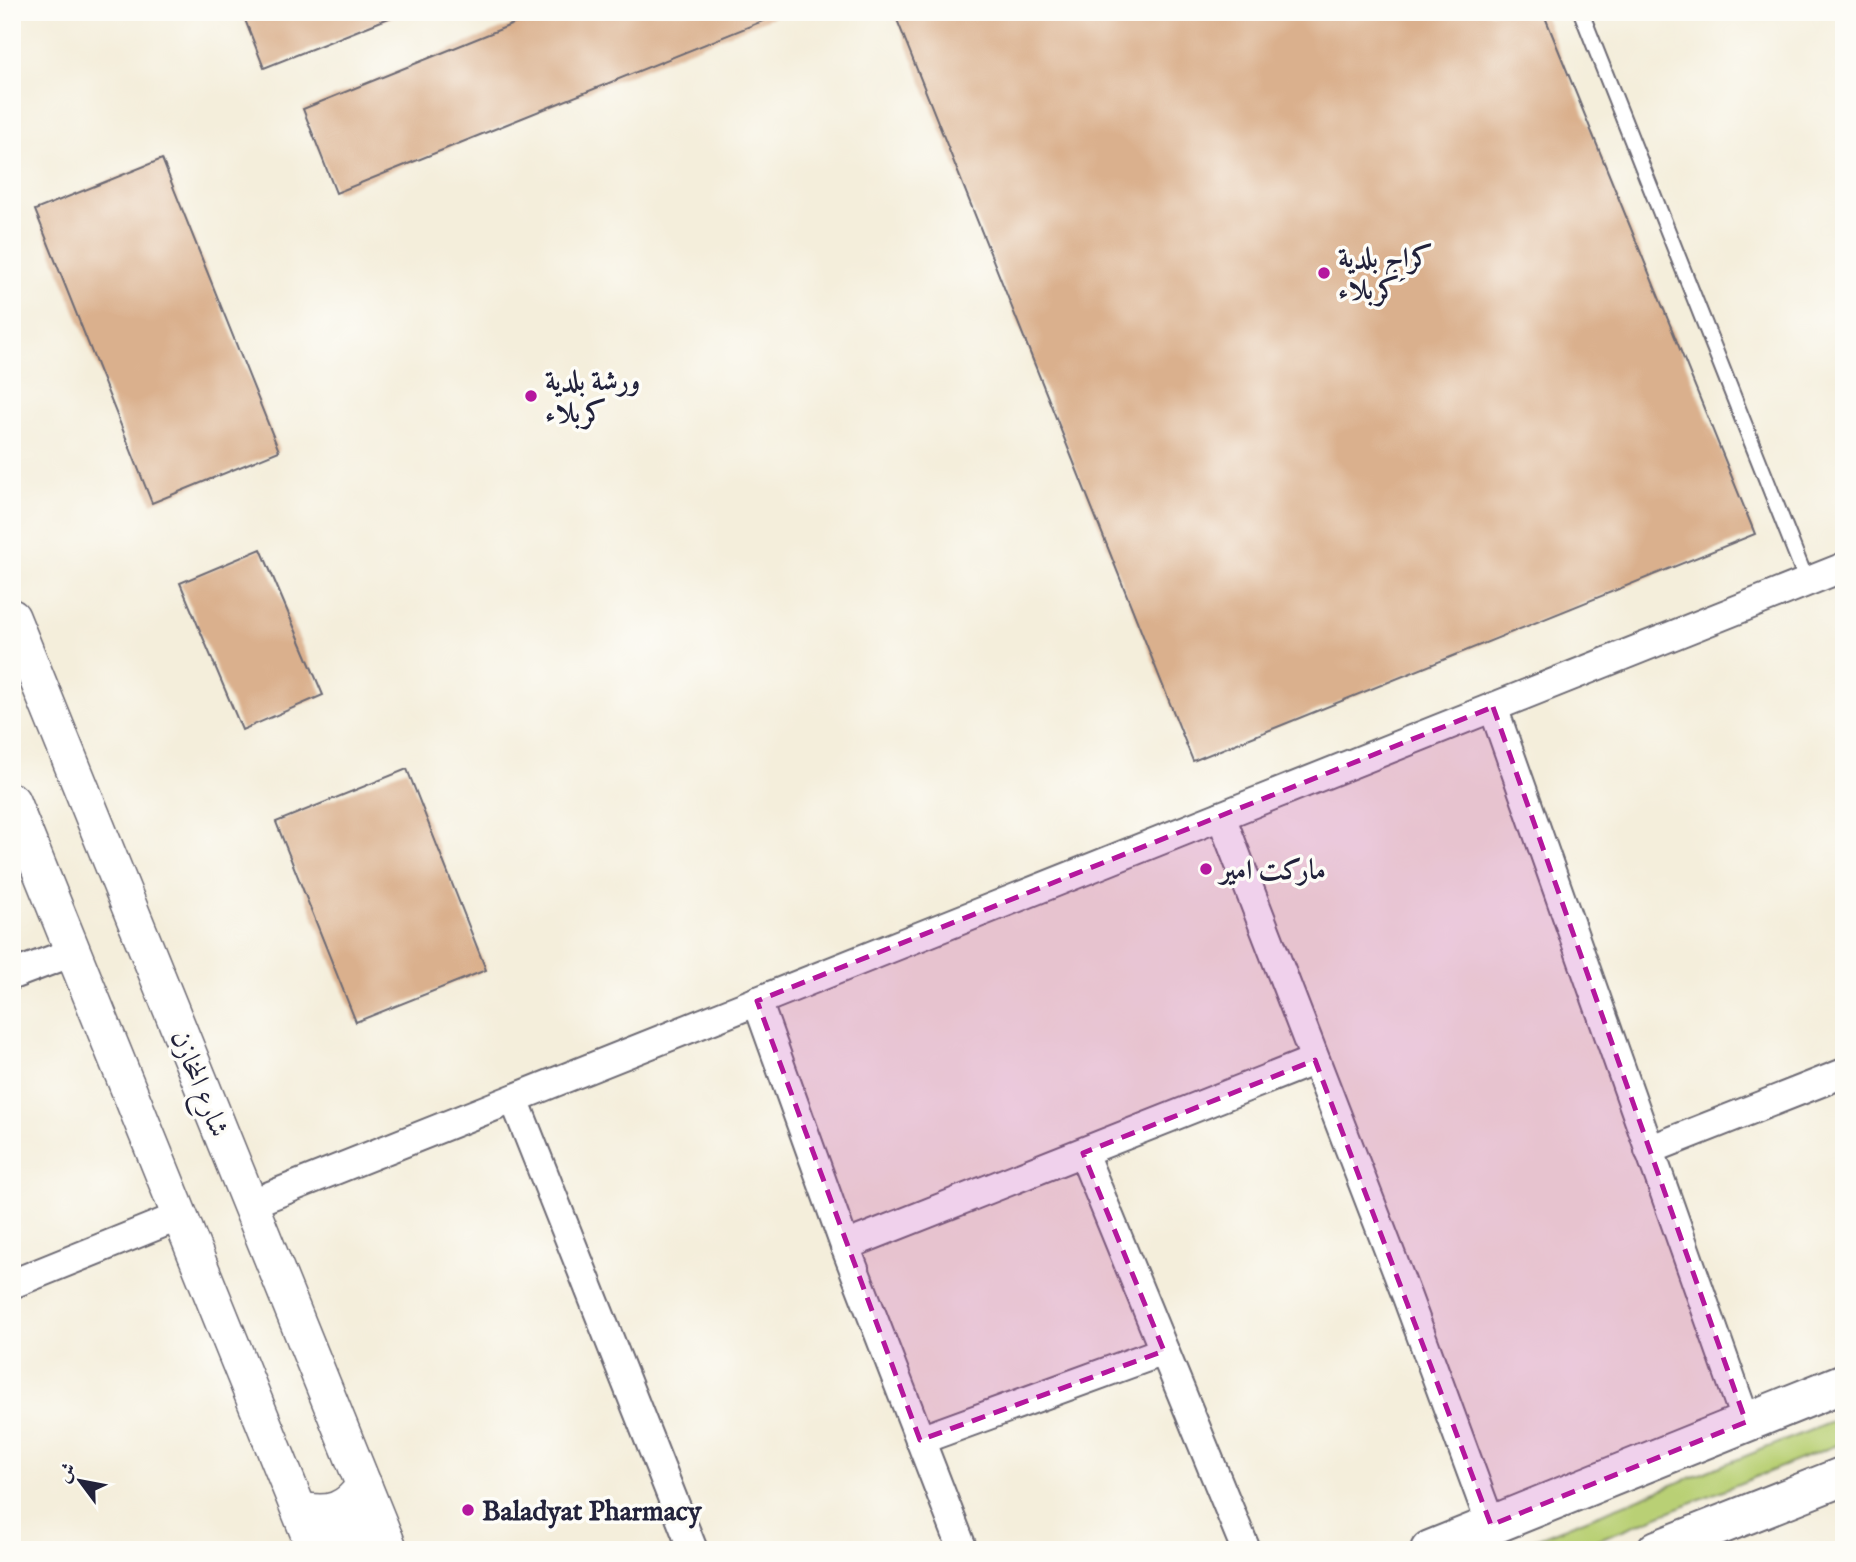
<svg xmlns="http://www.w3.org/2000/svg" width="1856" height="1562" viewBox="0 0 1856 1562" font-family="'IM FELL English',Amiri,serif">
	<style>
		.green { fill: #b9d075; stroke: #6e7958; stroke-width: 2 }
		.building { fill: #dab08d }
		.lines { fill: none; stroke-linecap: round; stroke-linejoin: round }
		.service-casing { stroke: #6c6973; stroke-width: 18 }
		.minor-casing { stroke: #6c6973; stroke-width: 32 }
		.tertiary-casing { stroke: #6c6973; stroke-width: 38 }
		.secondary-casing { stroke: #6c6973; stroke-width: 42 }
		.service { stroke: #fff; stroke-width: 14 }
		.minor { stroke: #fff; stroke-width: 28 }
		.tertiary { stroke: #fff; stroke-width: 35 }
		.secondary { stroke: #fff; stroke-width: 38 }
		.marked { fill: #b5179e; fill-opacity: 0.2; stroke: #b5179e; stroke-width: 5; stroke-dasharray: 14 9; stroke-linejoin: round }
		.poi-dot { fill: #b5179e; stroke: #fdfcf7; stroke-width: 2.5 }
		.labels { text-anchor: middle; stroke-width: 7; stroke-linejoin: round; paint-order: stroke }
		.poi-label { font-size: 28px; font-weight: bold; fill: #22223b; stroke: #fdfcf7; text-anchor: start }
		.street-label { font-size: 28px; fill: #22223b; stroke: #fdfcf7 }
	</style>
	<rect width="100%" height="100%" fill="#fdfcf7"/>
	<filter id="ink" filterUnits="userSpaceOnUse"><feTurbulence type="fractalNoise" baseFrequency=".0143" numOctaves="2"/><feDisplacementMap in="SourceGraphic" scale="14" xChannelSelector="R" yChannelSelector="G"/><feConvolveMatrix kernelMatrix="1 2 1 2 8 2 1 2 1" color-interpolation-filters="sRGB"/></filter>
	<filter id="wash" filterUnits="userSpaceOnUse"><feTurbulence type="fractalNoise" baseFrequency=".00686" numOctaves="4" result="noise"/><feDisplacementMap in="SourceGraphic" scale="28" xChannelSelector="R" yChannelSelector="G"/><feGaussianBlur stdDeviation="1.57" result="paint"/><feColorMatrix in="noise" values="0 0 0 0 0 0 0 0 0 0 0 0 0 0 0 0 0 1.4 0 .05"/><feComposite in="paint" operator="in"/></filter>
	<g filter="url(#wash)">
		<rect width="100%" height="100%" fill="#f4eedb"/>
		<path class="green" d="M1844,1417V1442L1572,1550H1508Z"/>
		<g id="blocks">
			<g class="building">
				<path d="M242,12H404L264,68Z"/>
				<path d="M543,12H785L336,193L303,109Z"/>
				<path d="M894,12H1543L1755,534L1193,761Z"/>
				<path d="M162,159L279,451L152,503L35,210Z"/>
				<path d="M261,549L323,695L242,730L180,583Z"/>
				<path d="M407,769L486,970L356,1022L276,822Z"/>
			</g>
		</g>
	</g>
	<g filter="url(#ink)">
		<use href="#blocks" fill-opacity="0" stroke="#6c6973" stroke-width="2"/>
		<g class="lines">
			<g class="service-casing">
				<path id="service" d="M1581,12L1807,582"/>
			</g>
			<g class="minor-casing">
				<g id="minor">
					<path d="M1493,707L1746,1422"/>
					<path d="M1221,816L1407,1297L1491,1525"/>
					<path d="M12,975L73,952"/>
					<path d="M757,1001L845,1246L963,1550"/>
					<path d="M514,1099L693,1550"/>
					<path d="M1649,1150L1844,1073"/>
					<path d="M1083,1153L1246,1550"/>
					<path d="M250,1204L1844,567"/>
					<path d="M845,1246L1315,1060"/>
					<path d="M12,1284L180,1216"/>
					<path d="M920,1440L1164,1351"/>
				</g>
			</g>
			<g class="tertiary-casing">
				<g id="tertiary">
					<path d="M12,617L390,1550"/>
					<path d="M12,801L315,1550"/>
					<path d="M299,1509C328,1517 348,1510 364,1485"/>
					<path d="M327,1550C344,1532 362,1530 385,1538"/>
				</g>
			</g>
			<g class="secondary-casing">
				<g id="secondary">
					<path d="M1430,1550L1844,1383"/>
					<path d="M1657,1550L1844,1476"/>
				</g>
			</g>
			<use href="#service" class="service"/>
			<use href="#minor" class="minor"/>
			<use href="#tertiary" class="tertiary"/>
			<use href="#secondary" class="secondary"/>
		</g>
	</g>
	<path class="marked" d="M1493,707L1746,1422L1491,1525L1315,1060L1083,1153L1164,1351L920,1440L757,1001Z"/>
	<g class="poi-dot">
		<circle cx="1324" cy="273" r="7"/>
		<circle cx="531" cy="396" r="7"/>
		<circle cx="1206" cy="869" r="7"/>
		<circle cx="468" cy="1510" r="7"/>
	</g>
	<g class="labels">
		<g class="poi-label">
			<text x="1338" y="267">كراج بلدية<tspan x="1338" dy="32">كربلاء</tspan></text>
			<text x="545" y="390">ورشة بلدية<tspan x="545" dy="32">كربلاء</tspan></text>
			<text x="1220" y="879">ماركت امير</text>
			<text x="482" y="1520">Baladyat Pharmacy</text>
		</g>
		<g class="street-label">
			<text transform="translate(201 1083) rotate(68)" y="10">شارع المخازن</text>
		</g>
	</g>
	<rect width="1856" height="1562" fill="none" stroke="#fdfcf7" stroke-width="42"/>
	<g transform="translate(80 1481) rotate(302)" stroke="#fdfcf7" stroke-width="5" paint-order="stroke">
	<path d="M0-5L12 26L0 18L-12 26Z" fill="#22223b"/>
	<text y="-10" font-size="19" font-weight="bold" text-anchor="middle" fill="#22223b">ش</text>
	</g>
</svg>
